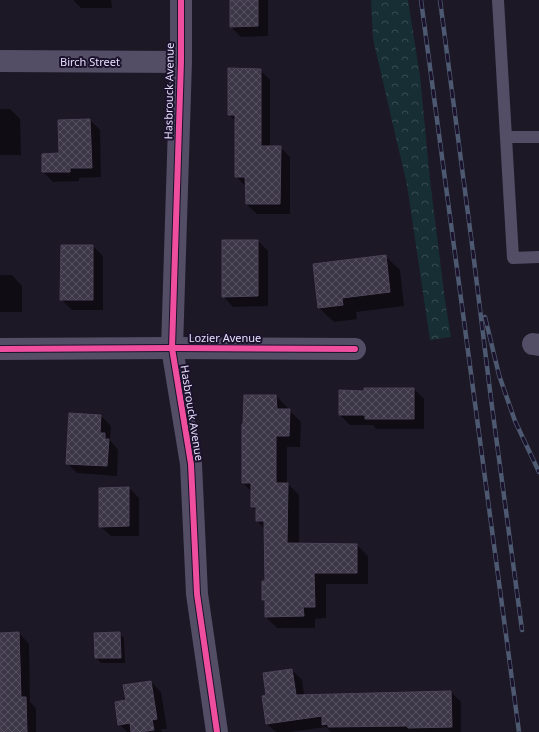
<svg xmlns="http://www.w3.org/2000/svg" width="539" height="732" viewBox="0 0 539 732" font-family="'Noto Sans',sans-serif">
	<style>
		.forest { fill: url(#forest-crowns) }
		.shadow { fill: #0007 }
		.building { fill: url(#building-cross-hatch); stroke: #4b4358 }
		.lines { fill: none; stroke-linecap: round; stroke-linejoin: round }
		.service { stroke: #534d66; stroke-width: 12 }
		.minor { stroke: #534d66; stroke-width: 22 }
		.rail-casing { stroke: #4c5970; stroke-width: 4.5 }
		.rail { stroke: #1b122c; stroke-width: 3; stroke-dasharray: 9; stroke-linecap: butt }
		.cycleway-casing { stroke: #1b122c; stroke-width: 8 }
		.cycleway { stroke: #ef4d9e; stroke-width: 6 }
		.labels { text-anchor: middle; stroke-width: 4; stroke-linejoin: round; paint-order: stroke }
		.street-label { font-size: 11px; fill: #e7defe; stroke: #1b122c }
	</style>
	<defs>
		<pattern id="forest-crowns" width="20" height="18" patternUnits="userSpaceOnUse"><rect width="20" height="18" fill="#162e34"/><path d="M2 6a3 3 0 1 1 6 0M12 15a3 3 0 1 1 6 0" fill="none" stroke="#384c52"/></pattern>
		<pattern id="building-cross-hatch" width="8" height="8" patternUnits="userSpaceOnUse"><rect width="8" height="8" fill="#3c3747"/><path d="M0 0l8 8M0 8l8-8" fill="none" stroke="#585463"/></pattern>
	</defs>
	<rect width="100%" height="100%" fill="#1d1826"/>
	<path class="forest" d="M371,0H408L420,76L430,180L445,300L451,337L430,340L407,185L373,39Z"/>
	<g class="shadow">
		<path d="M73,0H111L112,8H81Z"/>
		<path d="M231,0H268V36L241,37L230,26Z"/>
		<path d="M260,70L270,80V147H280L290,157V214H257L246,204V187L236,176V121L229,115Z"/>
		<path d="M0,109H10L20,119L21,155H0Z"/>
		<path d="M90,120L100,130L101,177L79,178V181L53,182L43,172V155L60,154Z"/>
		<path d="M258,241L268,251V306L233,307L223,296Z"/>
		<path d="M93,246L103,256V310H72L61,299Z"/>
		<path d="M385,256L400,270L404,306L356,312L357,319L334,322L319,308Z"/>
		<path d="M0,275H12L22,286V312H0Z"/>
		<path d="M414,389L424,399V429H376L373,425H350L340,415L365,392Z"/>
		<path d="M245,396H276L288,408V410H289L301,422L300,447H287V483L299,495V544L357,545L368,556V584H326V618L315,619V628H277L266,617V602L263,599L266,582L265,529L257,521V511L252,507V492L243,483Z"/>
		<path d="M101,416L111,426L110,440L118,450L117,476L77,473L67,463Z"/>
		<path d="M129,488L139,498V536H111L100,526Z"/>
		<path d="M19,633L29,644L30,702L36,708V732H0V647Z"/>
		<path d="M119,633L124,638L125,663H101L96,658Z"/>
		<path d="M292,670L302,680L304,695L451,692L461,702V732H331L326,727L290,732H276L267,724V696Z"/>
		<path d="M151,682L161,692L167,729H161L162,732H127L119,724L127,701Z"/>
	</g>
	<g class="building">
		<path d="M230,0H258V26L230,27Z"/>
		<path d="M228,68L261,69V146H281L280,204H246L245,177H235V115H228Z"/>
		<path d="M90,119L92,168H70V172H42V154L59,153L58,120Z"/>
		<path d="M222,240H258V296L222,297Z"/>
		<path d="M61,245H93V300H60Z"/>
		<path d="M386,255L390,292L342,298L343,305L318,308L313,264Z"/>
		<path d="M364,388H414V419H365V415H339V390L364,391Z"/>
		<path d="M244,395H276L277,409H290L289,436H276V483H288L287,543L357,544V573H314L315,607H303L304,616L265,617V600H262V581H265L264,521H256V507H251V483H242V424H243Z"/>
		<path d="M69,413L101,415L100,433H105V439H109L107,466L66,464Z"/>
		<path d="M129,487V526L99,527V488Z"/>
		<path d="M19,632L21,697H26L27,732H0V633Z"/>
		<path d="M120,632L121,658H95L94,633Z"/>
		<path d="M292,669L296,695L451,691L452,727L408,728L407,726L328,727V724L322,725V716L266,724L262,696L266,695L263,673Z"/>
		<path d="M151,681L157,719L152,720L154,730L141,732H131L130,723L118,725L115,702L126,700L123,685Z"/>
	</g>
	<g class="lines">
		<g class="service">
			<path d="M498,0L513,258L539,257"/>
			<path d="M506,137H539"/>
		</g>
		<g class="minor">
			<path d="M181,0V62L172,348L191,464L197,594L217,732"/>
			<path d="M0,61L181,62"/>
			<path d="M533,344L539,345"/>
			<path d="M0,349L172,348L355,349"/>
		</g>
		<g class="rail-casing">
			<g id="rail">
				<path d="M421,0L519,732"/>
				<path d="M440,0L473,252L491,399L522,630"/>
				<path d="M485,317L499,375L515,421L539,472"/>
			</g>
		</g>
		<use href="#rail" class="rail"/>
		<g class="cycleway-casing">
			<g id="cycleway">
				<path d="M181,0V62L172,348L191,464L197,594L217,732"/>
				<path d="M0,349L172,348L355,349"/>
			</g>
		</g>
		<use href="#cycleway" class="cycleway"/>
	</g>
	<g class="labels">
		<g class="street-label">
			<text x="90" y="66">Birch Street</text>
			<text transform="translate(169 91) rotate(-89)" y="4">Hasbrouck Avenue</text>
			<text x="225" y="342">Lozier Avenue</text>
			<text transform="translate(192 413) rotate(81)" y="4">Hasbrouck Avenue</text>
		</g>
	</g>
</svg>
